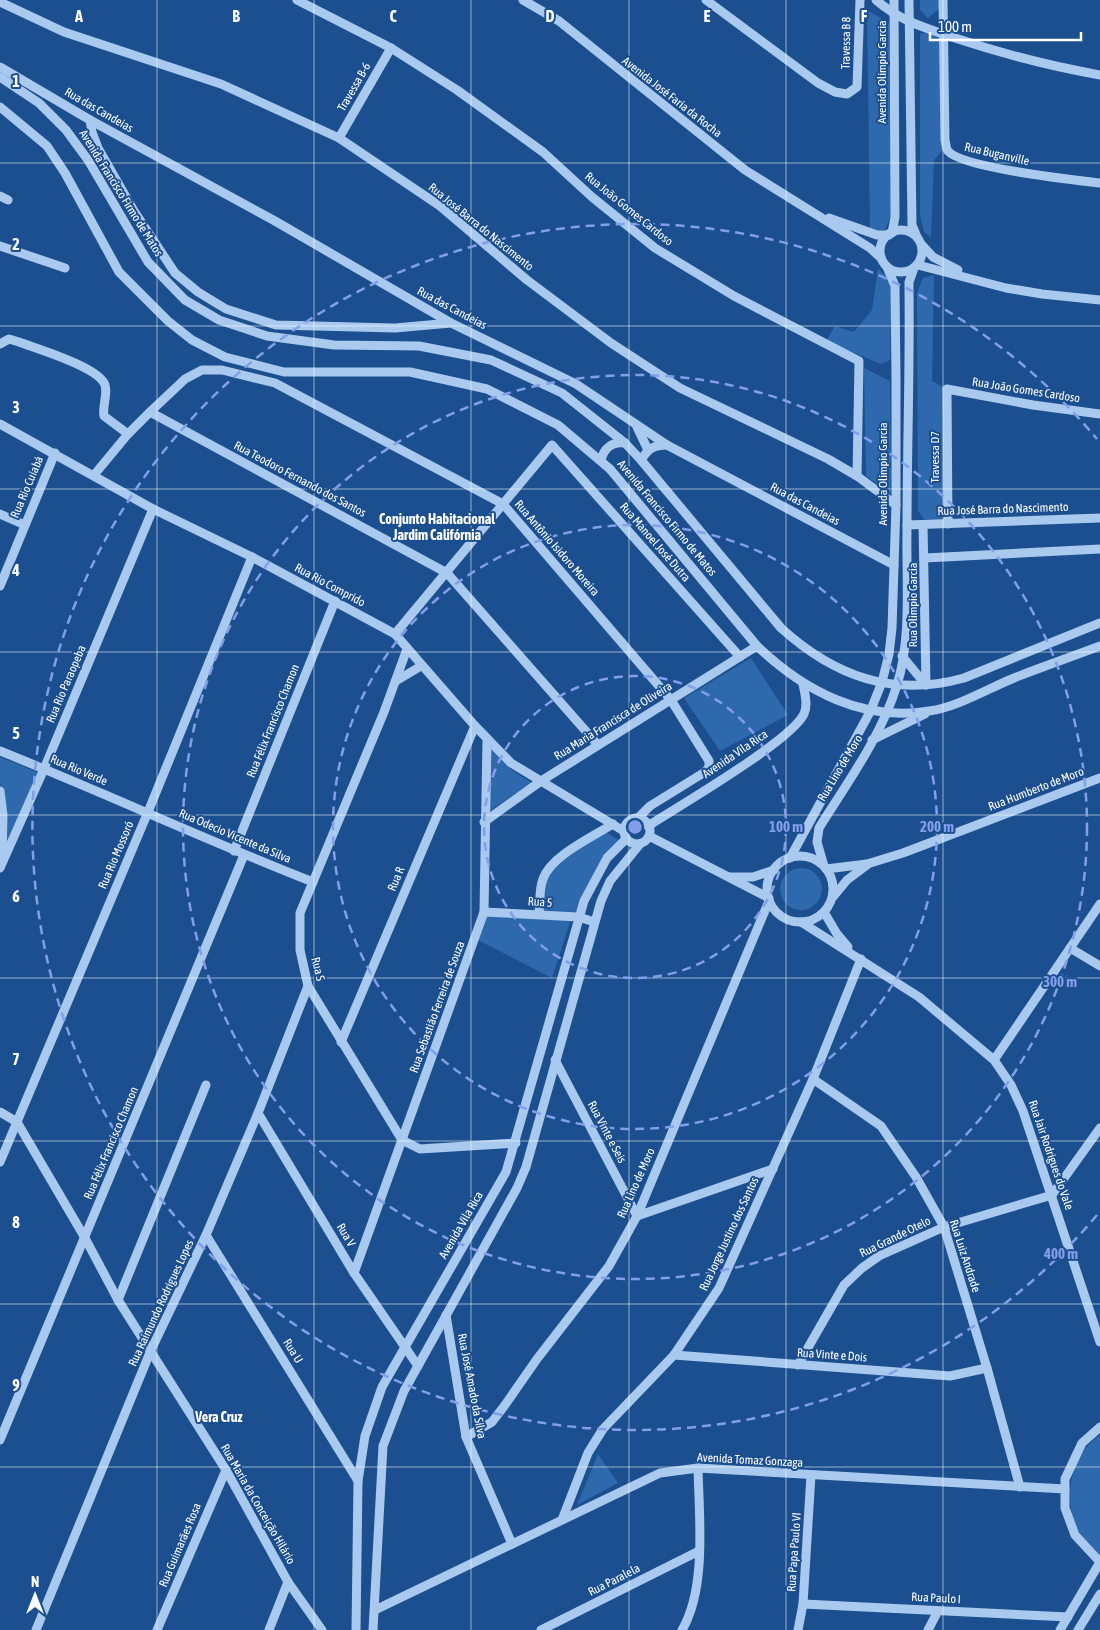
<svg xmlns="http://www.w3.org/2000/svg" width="1100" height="1630" viewBox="0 0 1100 1630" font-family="'Asap Condensed',sans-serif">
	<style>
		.green { fill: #2e69ad }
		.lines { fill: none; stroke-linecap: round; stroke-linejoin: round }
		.minor { stroke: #a9c9ee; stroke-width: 9 }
		.grid { fill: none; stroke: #fff; stroke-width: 1; stroke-opacity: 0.55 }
		.ring { fill: none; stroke: #839eea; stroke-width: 2.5; stroke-dasharray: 9 6 }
		.labels { text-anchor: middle; stroke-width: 4; stroke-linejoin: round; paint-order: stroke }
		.street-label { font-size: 12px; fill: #fff; stroke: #1b4f8f }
		.neighbourhood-label { font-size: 14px; font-weight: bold; fill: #fff; stroke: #1b4f8f }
		.grid-label { font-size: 16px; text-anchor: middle; font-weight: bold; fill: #fff; stroke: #1b4f8f; stroke-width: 4; stroke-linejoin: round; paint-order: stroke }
		.centre { fill: #839eea; stroke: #1b4f8f; stroke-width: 2.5 }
		.ring-label { font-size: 15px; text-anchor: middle; font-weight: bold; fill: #839eea; stroke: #1b4f8f; stroke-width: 4; stroke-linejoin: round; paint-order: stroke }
	</style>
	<rect width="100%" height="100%" fill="#1b4f8f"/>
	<g class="green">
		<path d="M920,0H939V9L928,18L920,10Z"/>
		<path d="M867,10L889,23L891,215L885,230L875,233L870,230Z"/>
		<path d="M929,32L940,38L942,151L934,160L931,237L924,232L920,215V34Z"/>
		<path d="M878,269L885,275L891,288L890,360L881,364L826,341L835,326L854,332L872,310Z"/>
		<path d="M934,275L932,381L943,387L945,512L940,520L924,519L918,511L917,293L923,278Z"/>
		<path d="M864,368L890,381L891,494L866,476Z"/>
		<path d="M751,658L788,715L720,751L684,698Z"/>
		<path d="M489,744L510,769L532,783L484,814Z"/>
		<path d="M0,757L39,773L6,849V814L0,781Z"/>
		<path d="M606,832L620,841L598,867L576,912L543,910L546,869Z"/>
		<circle cx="801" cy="889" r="21"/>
		<path d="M486,914L571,919L552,978L478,940Z"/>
		<path d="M1100,1435V1557C1095,1552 1088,1547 1084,1540C1060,1510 1068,1456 1100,1435Z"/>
		<path d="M598,1454L618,1483L577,1505Z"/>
	</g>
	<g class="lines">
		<g class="minor">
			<path d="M297,0L391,48L457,90L543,152L592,197L655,248L734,296L859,361L857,476"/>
			<path d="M523,0L559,21L745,170L870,248L881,258"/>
			<path d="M706,0L818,83L835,92L847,94L857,87L860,0"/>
			<path d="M876,0C902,22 923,27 955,38C1003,54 1050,66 1100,75"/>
			<path d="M909,0L912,225L917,237"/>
			<path d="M943,0L945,140C946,144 946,149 948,151C962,168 1075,180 1100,183"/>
			<path d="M0,2L64,32L221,84L339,138L440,206L527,280L611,343L680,388L828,459L857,476L896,505"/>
			<path d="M0,67L90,120L275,221L451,323L576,384L667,445L894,565"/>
			<path d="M0,77L39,103L66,130L88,160L148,262L185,300L219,320L267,336L334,345L419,346L491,360L562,393L625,443L641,460L781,628C834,676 893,698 964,678L1100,623"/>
			<path d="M0,107L47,146L65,173L119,272L168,321L192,340L225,357L284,372H410L487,389L558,425L610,469L757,646C804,691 863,722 929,711C958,707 987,689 1014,678C1042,667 1071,657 1100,646"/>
			<path d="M90,120L92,132L98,148L134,211L175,273L198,292L226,309L276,325L395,328L451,323"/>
			<path d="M339,138L391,48"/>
			<path d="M0,196L8,200"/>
			<path d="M829,218L877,235H889"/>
			<circle cx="901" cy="251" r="21"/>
			<path d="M892,233L895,217L894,0"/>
			<path d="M922,245L933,257L958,270"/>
			<path d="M0,246L65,268"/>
			<path d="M918,265L1006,288L1042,294L1100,300"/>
			<path d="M0,344L9,339L19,342C37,349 99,367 105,385C108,395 102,406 104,416L128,434"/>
			<path d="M150,412L447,573L598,745"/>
			<path d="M0,424L153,509L252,557L395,634L475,726L511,763L622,830"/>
			<path d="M637,427L648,450"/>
			<path d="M641,460C648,449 653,445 667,445"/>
			<path d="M601,461C603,449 612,441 625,443"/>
			<path d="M94,475L128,434L150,412L185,379L202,370H222L275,383L503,504L671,700L709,761V767L705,772L650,806L638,818"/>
			<path d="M0,514L25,525"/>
			<path d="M948,524L947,389L1033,405L1100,414"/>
			<path d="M907,525L1100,518"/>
			<path d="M923,525L926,685"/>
			<path d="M925,558L1100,549"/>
			<path d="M0,586L55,453"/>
			<path d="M395,634L552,445L740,657"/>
			<path d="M407,649L384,712L300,913V950L308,986L402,1140L420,1149L516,1143"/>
			<path d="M902,656L926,685"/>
			<path d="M396,681L421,666"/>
			<path d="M872,740L925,714"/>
			<path d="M0,751C105,793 208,841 313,882"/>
			<path d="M0,791L3,815L2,857"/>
			<circle cx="637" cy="831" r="13"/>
			<path d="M484,822L541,781L757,646"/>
			<path d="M648,826C679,806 791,741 804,714C808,705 805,694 803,684"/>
			<path d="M649,836L769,898"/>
			<path d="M234,851L335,601"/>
			<circle cx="800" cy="889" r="33"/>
			<path d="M790,858L870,712L882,682L889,654L892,628L896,505V378L895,286L887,267"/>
			<path d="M824,866L817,842L819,828C847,783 881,737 897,685C912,637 906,580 907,530C907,451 910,371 909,291V282L914,268"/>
			<path d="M0,868L44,769L153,509"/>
			<path d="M826,869L867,864L903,853L1100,778"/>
			<path d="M729,877H753L774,870"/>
			<path d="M833,897L847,880L867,865"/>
			<path d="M484,912L579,917L594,922"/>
			<path d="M824,912L837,934L848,947"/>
			<path d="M539,914C540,903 539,889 543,879C551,856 592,837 613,824"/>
			<path d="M801,922L919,997L994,1060L1011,1085L1023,1111L1100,1342"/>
			<path d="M1070,948L1100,966"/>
			<path d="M341,1042L475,726"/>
			<path d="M555,1060L637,1216"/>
			<path d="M994,1060L1100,904"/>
			<path d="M813,1079L881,1126L916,1177L944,1227L987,1368L1020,1487"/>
			<path d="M0,1112L17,1122L85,1238L118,1300L226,1470L288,1582L322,1630"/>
			<path d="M258,1113L354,1273L418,1366"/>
			<path d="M0,1162L148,812L252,557"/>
			<path d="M637,1216L773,1169"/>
			<path d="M206,1235L358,1481"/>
			<path d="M354,1273L484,912L487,739"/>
			<path d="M118,1300L206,1085"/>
			<path d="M446,1315L466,1437L512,1544"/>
			<path d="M674,1355L950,1376L987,1368"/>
			<path d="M798,1365L844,1285L862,1268L879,1256L944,1227L1052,1195L1100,1128"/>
			<path d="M1100,1427L1082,1443L1065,1479V1508L1075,1535L1100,1562"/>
			<path d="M466,1437L492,1422L505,1405L537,1359L609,1266L637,1216L769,901"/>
			<path d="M0,1440L244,855"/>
			<path d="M562,1520L588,1453L603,1429L674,1355L719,1288L813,1079L861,959"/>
			<path d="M803,1604L1068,1617"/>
			<path d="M375,1610L660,1473L698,1468L1065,1489"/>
			<path d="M36,1630L151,1350L206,1235L258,1113L308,986"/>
			<path d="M157,1630L226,1470"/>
			<path d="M269,1630L288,1582"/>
			<path d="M356,1630L358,1481L365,1436L382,1387L506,1172L584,901L607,858L626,839"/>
			<path d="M373,1630L383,1446L404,1391L517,1188L526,1167L601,901L610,881L640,844"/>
			<path d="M541,1630L699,1551"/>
			<path d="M682,1630C707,1588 699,1516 698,1468"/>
			<path d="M798,1630L803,1604L811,1475"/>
			<path d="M928,1630L938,1611"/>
			<path d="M1060,1630L1100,1562"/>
			<path d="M1078,1630L1100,1594"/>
		</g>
	</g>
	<path class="grid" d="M157,0V1630M314,0V1630M471,0V1630M629,0V1630M786,0V1630M943,0V1630M0,163H1100M0,326H1100M0,489H1100M0,652H1100M0,815H1100M0,978H1100M0,1141H1100M0,1304H1100M0,1467H1100"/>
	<g class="ring">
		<circle cx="635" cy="827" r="151"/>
		<circle cx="635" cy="827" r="302"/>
		<circle cx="635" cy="827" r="452"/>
		<path d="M1097 1215A603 603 0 1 1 1097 439"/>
	</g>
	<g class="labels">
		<g class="street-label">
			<text transform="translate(846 43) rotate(-89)" y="4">Travessa B 8</text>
			<text transform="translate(882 72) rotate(-90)" y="4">Avenida Olímpio Garcia</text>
			<text transform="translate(354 87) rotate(-60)" y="4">Travessa B-6</text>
			<text transform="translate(672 97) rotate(38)" y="4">Avenida José Faria da Rocha</text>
			<text transform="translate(99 110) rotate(30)" y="4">Rua das Candeias</text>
			<text transform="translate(997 154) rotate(13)" y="4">Rua Buganville</text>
			<text transform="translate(121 193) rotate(58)" y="4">Avenida Francisco Firmo de Matos</text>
			<text transform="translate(629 209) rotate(39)" y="4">Rua João Gomes Cardoso</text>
			<text transform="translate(481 227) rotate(39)" y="4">Rua José Barra do Nascimento</text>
			<text transform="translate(452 308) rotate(28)" y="4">Rua das Candeias</text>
			<text transform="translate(1026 390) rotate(9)" y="4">Rua João Gomes Cardoso</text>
			<text transform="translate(935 457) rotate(-90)" y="4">Travessa D7</text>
			<text transform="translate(883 474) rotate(-90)" y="4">Avenida Olímpio Garcia</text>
			<text transform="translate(300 479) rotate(28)" y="4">Rua Teodoro Fernando dos Santos</text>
			<text transform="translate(27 487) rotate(-67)" y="4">Rua Rio Cuiabá</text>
			<text transform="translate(805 504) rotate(28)" y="4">Rua das Candeias</text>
			<text transform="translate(1003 509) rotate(-2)" y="4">Rua José Barra do Nascimento</text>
			<text transform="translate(667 518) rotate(50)" y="4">Avenida Francisco Firmo de Matos</text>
			<text transform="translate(655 542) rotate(49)" y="4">Rua Manoel José Dutra</text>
			<text transform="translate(557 548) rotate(49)" y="4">Rua Antônio Isidoro Moreira</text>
			<text transform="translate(330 585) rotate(28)" y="4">Rua Rio Comprido</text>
			<text transform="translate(913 605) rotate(-90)" y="4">Rua Olimpio Garcia</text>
			<text transform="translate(66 684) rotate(-67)" y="4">Rua Rio Paraopeba</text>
			<text transform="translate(273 721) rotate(-68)" y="4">Rua Félix Francisco Chamon</text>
			<text transform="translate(613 721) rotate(-32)" y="4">Rua Maria Francisca de Oliveira</text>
			<text transform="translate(735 754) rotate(-34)" y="4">Avenida Vila Rica</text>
			<text transform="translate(840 768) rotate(-59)" y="4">Rua Lino de Moro</text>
			<text transform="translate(79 770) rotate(23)" y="4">Rua Rio Verde</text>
			<text transform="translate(1036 789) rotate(-21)" y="4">Rua Humberto de Moro</text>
			<text transform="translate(235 836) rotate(23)" y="4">Rua Odecio Vicente da Silva</text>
			<text transform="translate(116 855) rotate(-67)" y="4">Rua Rio Mossoró</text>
			<text transform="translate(396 879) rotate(-67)" y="4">Rua R</text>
			<text transform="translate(540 902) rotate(4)" y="4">Rua 5</text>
			<text transform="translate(318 969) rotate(76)" y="4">Rua S</text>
			<text transform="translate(437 1007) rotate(-70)" y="4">Rua Sebastião Ferreira de Souza</text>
			<text transform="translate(607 1132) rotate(62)" y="4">Rua Vinte e Seis</text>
			<text transform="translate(111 1143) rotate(-67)" y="4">Rua Félix Francisco Chamon</text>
			<text transform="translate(1051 1155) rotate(71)" y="4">Rua Jair Rodrigues do Vale</text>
			<text transform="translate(636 1183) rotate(-66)" y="4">Rua Lino de Moro</text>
			<text transform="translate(461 1225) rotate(-60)" y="4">Avenida Vila Rica</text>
			<text transform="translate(729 1234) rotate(-65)" y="4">Rua Jorge Justino dos Santos</text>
			<text transform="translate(346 1235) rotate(59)" y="4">Rua V</text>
			<text transform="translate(895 1237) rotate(-26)" y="4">Rua Grande Otelo</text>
			<text transform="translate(965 1256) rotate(72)" y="4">Rua Luiz Andrade</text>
			<text transform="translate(161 1303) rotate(-65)" y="4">Rua Raimundo Rodrigues Lopes</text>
			<text transform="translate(293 1351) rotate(58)" y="4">Rua U</text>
			<text transform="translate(832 1355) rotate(4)" y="4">Rua Vinte e Dois</text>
			<text transform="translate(472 1386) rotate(79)" y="4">Rua José Amado da Silva</text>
			<text transform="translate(750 1460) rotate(3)" y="4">Avenida Tomaz Gonzaga</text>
			<text transform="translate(258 1504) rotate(60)" y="4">Rua Maria da Conceição Hilário</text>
			<text transform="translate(180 1545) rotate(-67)" y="4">Rua Guimarães Rosa</text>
			<text transform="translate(794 1552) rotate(-86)" y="4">Rua Papa Paulo VI</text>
			<text transform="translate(614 1580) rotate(-27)" y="4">Rua Paralela</text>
			<text transform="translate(936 1598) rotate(3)" y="4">Rua Paulo I</text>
		</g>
		<g class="neighbourhood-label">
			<text x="437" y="524">Conjunto Habitacional<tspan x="437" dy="16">Jardim Califórnia</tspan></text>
			<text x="219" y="1422">Vera Cruz</text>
		</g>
	</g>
	<g class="grid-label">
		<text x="79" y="22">A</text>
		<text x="236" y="22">B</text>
		<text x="393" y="22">C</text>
		<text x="550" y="22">D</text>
		<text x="707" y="22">E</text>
		<text x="864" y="22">F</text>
		<text x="16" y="87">1</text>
		<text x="16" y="250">2</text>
		<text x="16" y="413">3</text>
		<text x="16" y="576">4</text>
		<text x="16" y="739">5</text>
		<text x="16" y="902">6</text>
		<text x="16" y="1065">7</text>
		<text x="16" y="1228">8</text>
		<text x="16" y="1391">9</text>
	</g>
	<circle cx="635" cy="827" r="8" class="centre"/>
	<g class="ring-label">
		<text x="786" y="832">100 m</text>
		<text x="937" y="832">200 m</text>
		<text x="1060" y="987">300 m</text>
		<text x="1061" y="1259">400 m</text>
	</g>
	<g transform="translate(35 1595)" stroke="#1b4f8f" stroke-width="4" paint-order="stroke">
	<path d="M0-4L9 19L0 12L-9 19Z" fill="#ffffff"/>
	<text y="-8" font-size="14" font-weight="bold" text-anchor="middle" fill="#ffffff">N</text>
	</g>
	<path d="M930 32v8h151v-8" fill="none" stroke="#ffffff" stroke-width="2.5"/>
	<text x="938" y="32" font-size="15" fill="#ffffff" stroke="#1b4f8f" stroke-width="4" paint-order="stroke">100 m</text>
</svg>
